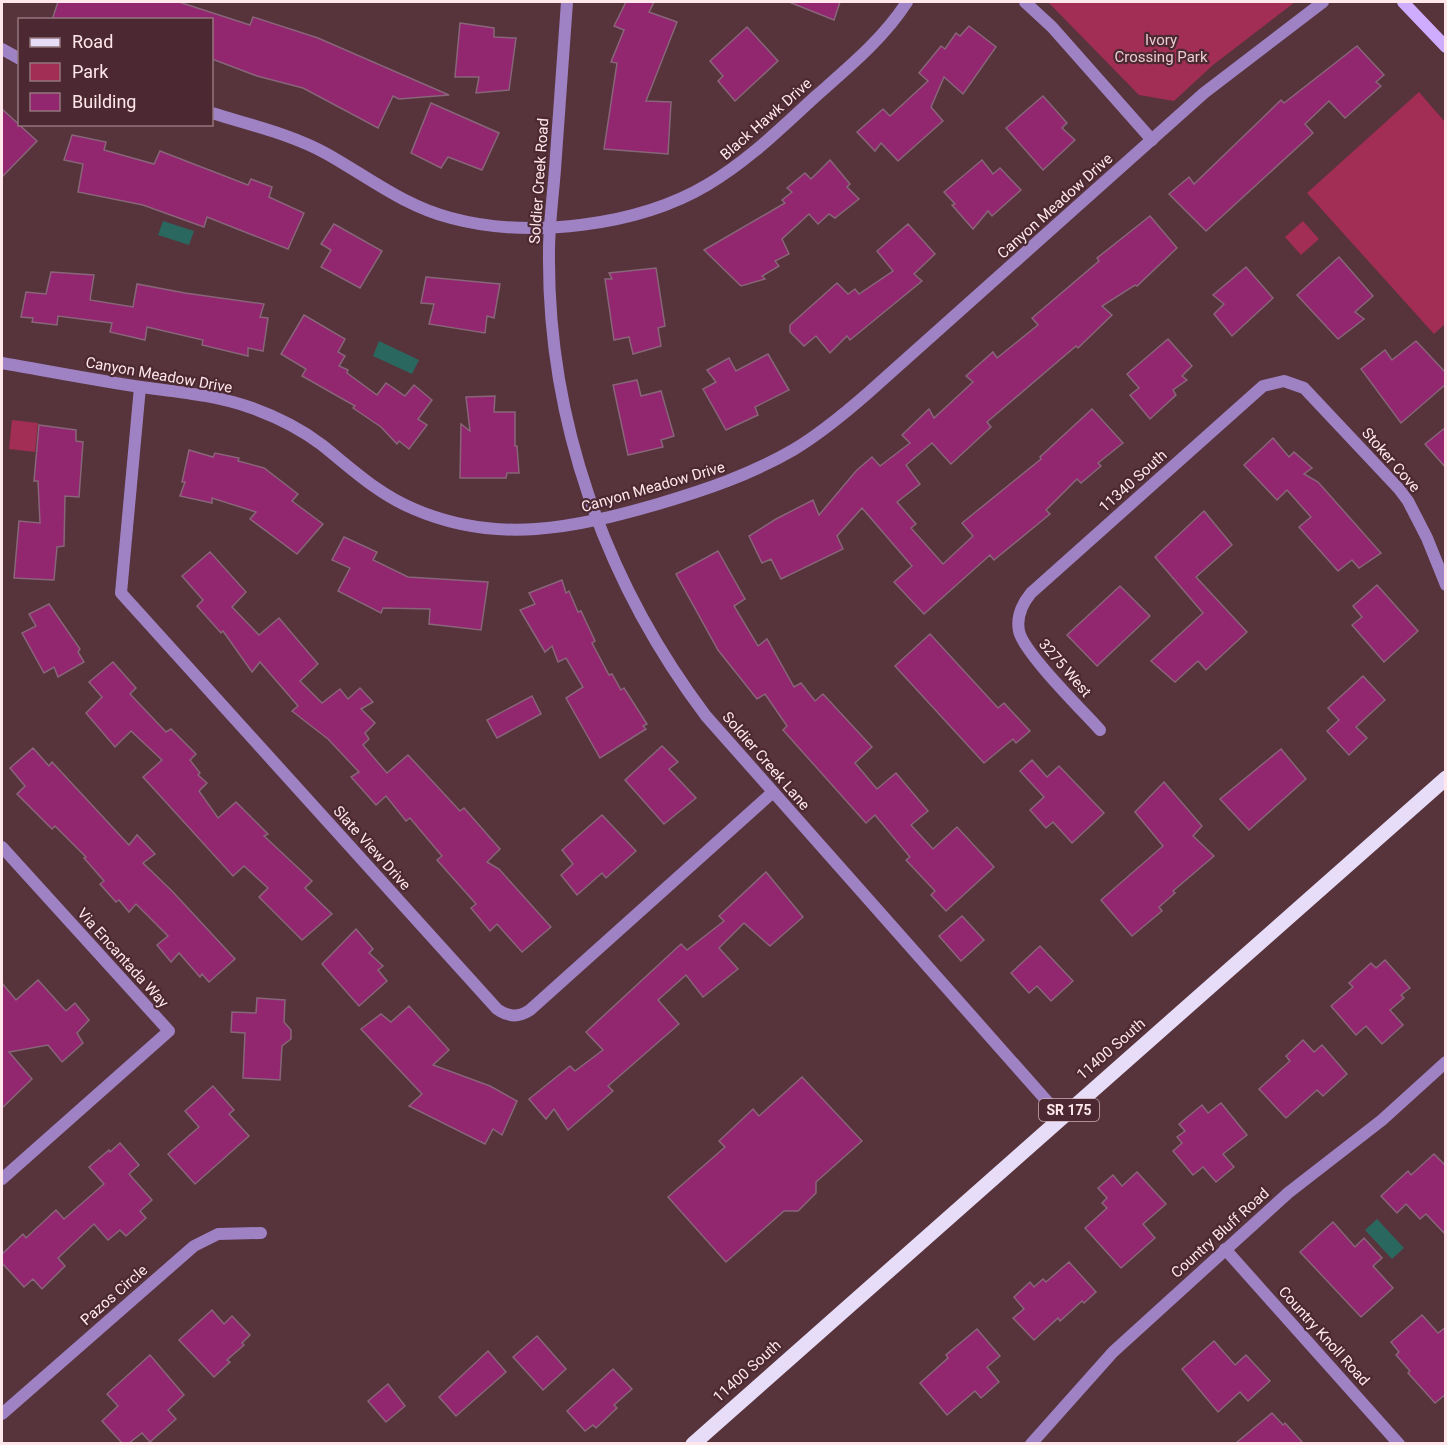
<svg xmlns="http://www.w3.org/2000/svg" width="1447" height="1445" viewBox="0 0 1447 1445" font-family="Roboto,sans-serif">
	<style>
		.green { fill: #a22e56 }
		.water { fill: #2a675f }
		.building { fill: #92266f; stroke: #886579; stroke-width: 1.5 }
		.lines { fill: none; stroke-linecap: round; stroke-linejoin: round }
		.street { stroke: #9f82c3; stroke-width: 12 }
		.secondary { stroke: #d0acff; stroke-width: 12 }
		.primary { stroke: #e8ddf8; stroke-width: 15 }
		.labels { text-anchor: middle; stroke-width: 4.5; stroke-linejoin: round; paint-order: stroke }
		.shield { fill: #4c2932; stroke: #c9aeb4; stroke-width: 1.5 }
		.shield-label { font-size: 14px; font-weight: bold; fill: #ffe7ec }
		.park-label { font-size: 15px; fill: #ebcad1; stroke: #4c2932 }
		.street-label { font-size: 15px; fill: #ffe7ec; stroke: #4c2932 }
	</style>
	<rect width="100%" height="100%" fill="#57333c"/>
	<g class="green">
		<path d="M1048,2H1295L1213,65L1174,101L1139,95Z"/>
		<path d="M1419,92L1445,122V324L1434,334L1307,193Z"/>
		<path d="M1303,221L1319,239L1301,255L1285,237Z"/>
		<path d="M12,420L38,423L35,452L9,449Z"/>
	</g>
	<g class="water">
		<path d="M163,221L194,231L189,245L158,235Z"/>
		<path d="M379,341L419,360L412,374L373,356Z"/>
		<path d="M1377,1219L1404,1248L1392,1259L1365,1230Z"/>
	</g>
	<g class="building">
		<path d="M58,2H179L250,25L253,17L318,38L449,95L399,99L393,96L378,128L303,88L257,76L212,59V20H52Z"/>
		<path d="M626,2H654L649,12L677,22L646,101L671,102L668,154L604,149L617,63L611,62L624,30L614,26Z"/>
		<path d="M789,2H840L834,20Z"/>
		<path d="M460,23L494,28V37L516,38L509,90L476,93L479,77H455Z"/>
		<path d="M969,26L996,47L963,94L944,77L931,107L943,121L898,161L881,143L875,151L857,132L883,109L890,116L928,81L919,73L941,46L945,49L956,33L960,36Z"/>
		<path d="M747,27L778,61L735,101L718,81L723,76L710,61Z"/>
		<path d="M1357,46L1384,75L1376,82L1381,86L1345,118L1329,101L1305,124L1313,133L1206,231L1169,194L1189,177L1194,184L1281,100L1284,103Z"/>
		<path d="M1043,96L1067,123L1062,128L1075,140L1043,170L1006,128Z"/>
		<path d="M431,103L499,133L482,170L448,157L441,168L411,153Z"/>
		<path d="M2,109L37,141L2,177Z"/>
		<path d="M72,135L106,142L104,150L154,164L160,151L248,185L251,179L272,187L269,197L304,213L288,249L207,217L204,227L143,205L78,192L83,164L64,160Z"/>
		<path d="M830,160L850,184L847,187L859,199L835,218L829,214L818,224L809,214L782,239L789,254L775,261L779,266L762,276L765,279L741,286L704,250L785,203L782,200L792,192L787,188L805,173L811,179Z"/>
		<path d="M982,160L993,174L1000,168L1021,190L992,216L988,211L973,229L952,205L955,204L944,192Z"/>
		<path d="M1150,216L1177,248L1137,286L1135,285L1102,306L1112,315L1078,348L1076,346L987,422L991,427L951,464L932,443L906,465L920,484L897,502L916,524L911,528L943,564L973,536L962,523L1041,459L1040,457L1092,409L1123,443L1098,463L1101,466L1081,483L1077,479L1046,510L1050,514L994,560L990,555L924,614L894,582L912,566L862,508L837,536L843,549L781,579L771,559L762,563L749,536L776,519L813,500L819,515L856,471L872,457L880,466L910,443L902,435L929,409L934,418L973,382L966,376L993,352L997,358L1038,325L1032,318L1099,261L1097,258Z"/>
		<path d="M334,224L382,251L360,288L321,267L331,250L321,244Z"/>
		<path d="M908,224L935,254L914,274L922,281L850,340L847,336L830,353L816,336L804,346L790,332V325L837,283L848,294L855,289L859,294L893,271L877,251Z"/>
		<path d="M1339,257L1373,296L1355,312L1364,319L1338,339L1297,295Z"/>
		<path d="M1246,267L1273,298L1232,336L1214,314L1224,304L1213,295Z"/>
		<path d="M656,268L665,326L658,328L661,346L633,354L629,337L614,340L605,279H612L609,273Z"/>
		<path d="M51,272L94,275L90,300L133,307L137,284L185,293L264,304L260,317L268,318L263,351L248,348V356L202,345L203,340L147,327L145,340L110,332L112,323L58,316L57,325L32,322L33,318L21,317L26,292L46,294Z"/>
		<path d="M426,277L500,284L494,318L487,316L485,333L429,324L434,304L421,303Z"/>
		<path d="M304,315L345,339L338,352L345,356L339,366L348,370L347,373L377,395L386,383L405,396L414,385L432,400L418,419L427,425L409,449L399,441L397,444L381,427L353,408L355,406L302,376L306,369L281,354Z"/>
		<path d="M1168,339L1192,366L1182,376L1187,380L1173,390L1176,395L1150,419L1130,395L1139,388L1127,374Z"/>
		<path d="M1416,341L1446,373V384L1401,423L1361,369L1385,350L1392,360Z"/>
		<path d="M768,354L789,390L755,407L758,415L726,430L703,389L716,382L707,370L729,358L736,371Z"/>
		<path d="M637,380L641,396L661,391L674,436L661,440L663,447L628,455L613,385Z"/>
		<path d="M495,396L494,412H515V446H517L519,473H507L506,478H460L461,424L470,431L466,397Z"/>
		<path d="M39,425L76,430V441L83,442L79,497L65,496L64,546L57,547L54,580L14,578L19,521L40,523L38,481H34Z"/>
		<path d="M1446,427V468L1425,444Z"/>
		<path d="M1273,438L1289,457L1294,452L1312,468L1304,474L1318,482L1381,553L1359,568L1352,560L1338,571L1299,527L1311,517L1287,490L1277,500L1244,465Z"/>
		<path d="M189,450L213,457L215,453L239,458L238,461L264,468L298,494L292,501L323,524L297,554L250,519L256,512L212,498V503L180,496L185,482H182Z"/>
		<path d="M1204,511L1232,545L1196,577L1247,632L1206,670L1198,661L1175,682L1151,661L1203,613L1155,557Z"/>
		<path d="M344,537L377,552L373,560L408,577L488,582L481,630L429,624L430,609L383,608L381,613L338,591L350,568L332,560Z"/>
		<path d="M718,551L745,599L734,606L758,646L767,639L794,687L801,683L815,701L823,694L872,747L855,763L877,789L896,773L928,811L911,825L933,849L957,827L994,867L946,911L931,895L935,891L906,860L910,857L875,815L866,823L783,730L787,726L765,694L757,699L718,650L676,574Z"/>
		<path d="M210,552L246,592L232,607L259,635L279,618L318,664L300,681L322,703L340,689L348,699L360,688L373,702L361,709L375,723L365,733L369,739L363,745L387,773L408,755L460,811L464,808L500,849L487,862L499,869L551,927L522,952L497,924L490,931L471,908L476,904L437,860L442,856L410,818L406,821L386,796L376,805L351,777L359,772L328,739L292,711L298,706L260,662L252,672L223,631L221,633L197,606L203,600L182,576Z"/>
		<path d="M562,580L566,593L569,591L578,612L581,611L595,641L592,643L609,675L612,674L621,690L624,688L647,724L643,726L646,729L600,758L566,698L583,687L566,658L558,662L552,646L545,652L520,610L535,604L529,593Z"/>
		<path d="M1377,585L1418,631L1384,662L1352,625L1362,617L1353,606Z"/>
		<path d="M1120,586L1150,616L1097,666L1067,635Z"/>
		<path d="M49,604L80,649L78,652L84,662L58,677L54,667L44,673L22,633L36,626L29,614Z"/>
		<path d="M930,634L998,708L1004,703L1030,731L1016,743L1013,739L984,763L895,666Z"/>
		<path d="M113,662L136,688L130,694L166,732L171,729L196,754L190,760L200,773L198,775L207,783L199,791L218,818L236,802L268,834L264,836L312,881L305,888L332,914L302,940L259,897L268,888L244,866L233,876L143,777L162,760L131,731L115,747L86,713L102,697L89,682Z"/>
		<path d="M1363,676L1385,700L1356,727L1367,738L1349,755L1327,731L1339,720L1328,708Z"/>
		<path d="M532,696L541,714L497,738L487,720Z"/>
		<path d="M662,746L678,762L669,769L696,798L664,824L625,780Z"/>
		<path d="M33,748L49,766L52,762L129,845L137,835L155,854L143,863L172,891L235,959L209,982L202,974L200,977L179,953L171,962L157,945L168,936L136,904L129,912L119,900L116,902L100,884L104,881L84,858L86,857L55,826L52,829L17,794L25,786L10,768Z"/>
		<path d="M1281,749L1306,779L1249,830L1220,799Z"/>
		<path d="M1032,760L1047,777L1059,766L1104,813L1072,843L1053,822L1046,828L1030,810L1044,797L1020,771Z"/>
		<path d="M1164,782L1202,826L1193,836L1214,856L1173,891L1175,893L1159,907L1162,911L1132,936L1101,900L1163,846L1135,812Z"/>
		<path d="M602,815L636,851L606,878L602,873L577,895L561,875L573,864L562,850Z"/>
		<path d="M766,872L803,917L770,946L744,923L719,948L738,969L703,997L686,975L658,1000L679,1024L608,1086L613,1091L568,1130L554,1109L546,1119L529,1099L570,1066L575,1071L603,1050L586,1032L681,944L687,950L724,921L719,916Z"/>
		<path d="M962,916L984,940L961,961L939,936Z"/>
		<path d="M356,929L373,949L369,953L383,966L378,970L387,981L359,1006L322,964Z"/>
		<path d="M1040,946L1073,981L1051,1001L1037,986L1029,993L1011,973Z"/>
		<path d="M1385,960L1410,988L1401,995L1404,998L1390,1010L1403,1025L1382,1044L1366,1026L1356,1035L1331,1006L1353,987L1349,983L1371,963L1376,968Z"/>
		<path d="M38,980L66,1011L75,1003L89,1020L77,1033L83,1043L62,1062L48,1045L9,1052L32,1079L2,1108V983L16,1000Z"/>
		<path d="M257,998L285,1000L284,1022L291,1030V1039L282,1046L280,1080L243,1078L245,1033L231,1032L232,1012L256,1013Z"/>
		<path d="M409,1006L449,1050L433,1065L490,1086L517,1101L502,1135L493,1129L485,1144L409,1106L422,1094L361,1029L381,1014L391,1022Z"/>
		<path d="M1303,1040L1314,1052L1322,1045L1347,1074L1323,1096L1317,1090L1286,1118L1259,1089L1290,1061L1286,1056Z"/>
		<path d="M802,1077L862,1141L816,1182V1193L798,1211H784L726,1262L668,1197L725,1147L719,1141L753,1109L759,1116Z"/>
		<path d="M213,1086L234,1110L229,1114L249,1136L195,1184L168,1154L199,1127L185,1111Z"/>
		<path d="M1221,1103L1247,1135L1223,1154L1234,1167L1216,1182L1203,1167L1193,1175L1173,1151L1182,1143L1177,1137L1185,1131L1179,1124L1202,1105L1208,1113Z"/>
		<path d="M120,1143L139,1165L129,1174L152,1200L140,1211L146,1218L126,1236L120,1230L108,1240L94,1224L58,1258L65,1266L42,1289L33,1279L24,1287L2,1263V1254L23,1234L26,1238L56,1210L64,1219L104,1184L89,1167L109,1150L110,1152Z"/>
		<path d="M1434,1154L1446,1166V1235L1426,1214L1420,1219L1406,1204L1397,1213L1381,1196L1408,1171L1411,1175Z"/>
		<path d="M1137,1172L1166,1204L1143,1224L1155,1238L1121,1268L1085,1228L1107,1208L1102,1203L1107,1198L1098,1188L1113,1175L1122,1186Z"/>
		<path d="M1333,1222L1355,1247L1364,1238L1382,1258L1373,1266L1393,1288L1361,1317L1300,1252Z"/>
		<path d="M1069,1262L1096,1292L1084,1303L1082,1301L1060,1321L1058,1318L1034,1340L1013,1318L1024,1309L1014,1297L1030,1282L1034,1287L1043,1279L1046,1282Z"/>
		<path d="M212,1310L224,1324L232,1316L250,1335L242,1343L244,1345L227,1360L230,1362L214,1377L179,1340Z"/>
		<path d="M1422,1315L1438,1333L1446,1327V1394L1435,1403L1408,1373L1410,1371L1396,1355L1399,1352L1391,1342Z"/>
		<path d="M977,1329L1000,1356L987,1367L999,1382L981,1398L975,1391L947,1415L920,1383L948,1358L946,1355Z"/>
		<path d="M537,1336L566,1369L543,1390L513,1357Z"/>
		<path d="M1214,1341L1235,1365L1246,1355L1270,1381L1248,1401L1240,1392L1218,1412L1182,1369Z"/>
		<path d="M488,1351L506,1372L456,1416L439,1397Z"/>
		<path d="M150,1355L184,1395L168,1410L176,1419L150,1442L142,1433L129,1443H122L102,1421L118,1406L107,1394Z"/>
		<path d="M613,1369L632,1389L614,1405L617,1408L596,1428L593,1425L585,1431L567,1411Z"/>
		<path d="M388,1384L405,1406L386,1422L368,1401Z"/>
		<path d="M1272,1413L1283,1425L1285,1423L1303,1443H1236Z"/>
	</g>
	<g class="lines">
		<g class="street">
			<path d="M567,2C563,57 559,113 555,169C553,196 549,224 549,251C547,419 605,582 706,716L1061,1117"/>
			<path d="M1025,2L1052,27L1152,140"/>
			<path d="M2,49L20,59"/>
			<path d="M212,113C250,125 291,134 327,154C368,177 404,206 451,218C529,239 638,226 707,185C748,161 781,128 816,96C849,67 883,39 907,2"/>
			<path d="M2,363C48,371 94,380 141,387C178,392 216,395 252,408C277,417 301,429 322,445C352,469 378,494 414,509C497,545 575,528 658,504C705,490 750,475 793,450C820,434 844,414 868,393L1204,93L1323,2"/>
			<path d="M140,387L121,593L497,1009C508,1017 518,1018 530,1010L773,792"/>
			<path d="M1100,730C1083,711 1023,652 1019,631C1016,616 1022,604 1031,593L1263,386L1284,381L1304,388L1399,489L1408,501L1427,538L1446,585"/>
			<path d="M2,847L169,1031L2,1179"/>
			<path d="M1225,1249L1399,1444"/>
			<path d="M2,1414L194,1246L218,1234L261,1233"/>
			<path d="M1031,1444L1113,1352L1288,1193L1382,1120L1446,1062"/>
		</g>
		<path class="secondary" d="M1403,2L1446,47"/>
		<path class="primary" d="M693,1444L1446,778"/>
	</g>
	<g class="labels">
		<rect class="shield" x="1039" y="1099" width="60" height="22" rx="4.5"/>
		<g class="shield-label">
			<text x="1069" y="1115">SR 175</text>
		</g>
		<g class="park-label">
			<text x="1161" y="45">Ivory<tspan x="1161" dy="17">Crossing Park</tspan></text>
		</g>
		<g class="street-label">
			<text transform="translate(766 119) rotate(-41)" y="5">Black Hawk Drive</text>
			<text transform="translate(539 181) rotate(-86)" y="5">Soldier Creek Road</text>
			<text transform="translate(1055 206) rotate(-42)" y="5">Canyon Meadow Drive</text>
			<text transform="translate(159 375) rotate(10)" y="5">Canyon Meadow Drive</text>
			<text transform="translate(1391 460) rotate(49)" y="5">Stoker Cove</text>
			<text transform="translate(1133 481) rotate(-42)" y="5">11340 South</text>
			<text transform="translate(653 487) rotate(-16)" y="5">Canyon Meadow Drive</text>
			<text transform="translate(1065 668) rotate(49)" y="5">3275 West</text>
			<text transform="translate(766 761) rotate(49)" y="5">Soldier Creek Lane</text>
			<text transform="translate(372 848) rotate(48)" y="5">Slate View Drive</text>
			<text transform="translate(123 958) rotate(48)" y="5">Via Encantada Way</text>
			<text transform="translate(1111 1049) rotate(-41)" y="5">11400 South</text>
			<text transform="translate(1220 1233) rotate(-42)" y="5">Country Bluff Road</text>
			<text transform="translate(114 1295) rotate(-41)" y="5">Pazos Circle</text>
			<text transform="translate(1324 1336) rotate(48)" y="5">Country Knoll Road</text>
			<text transform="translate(747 1371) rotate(-42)" y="5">11400 South</text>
		</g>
	</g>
	<rect width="1447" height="1445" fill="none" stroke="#ffe7ec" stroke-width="6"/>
	<rect x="18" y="18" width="195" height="108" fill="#4c2932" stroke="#94757c" stroke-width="1.5"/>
	<rect x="30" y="38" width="30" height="9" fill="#e8ddf8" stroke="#94757c" stroke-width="1.5"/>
	<text x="72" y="48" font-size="18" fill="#ffe7ec">Road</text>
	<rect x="30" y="63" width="30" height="18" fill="#a22e56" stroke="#94757c" stroke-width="1.5"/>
	<text x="72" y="78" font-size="18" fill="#ffe7ec">Park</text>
	<rect x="30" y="93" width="30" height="18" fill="#92266f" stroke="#94757c" stroke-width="1.5"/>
	<text x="72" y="108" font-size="18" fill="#ffe7ec">Building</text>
</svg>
